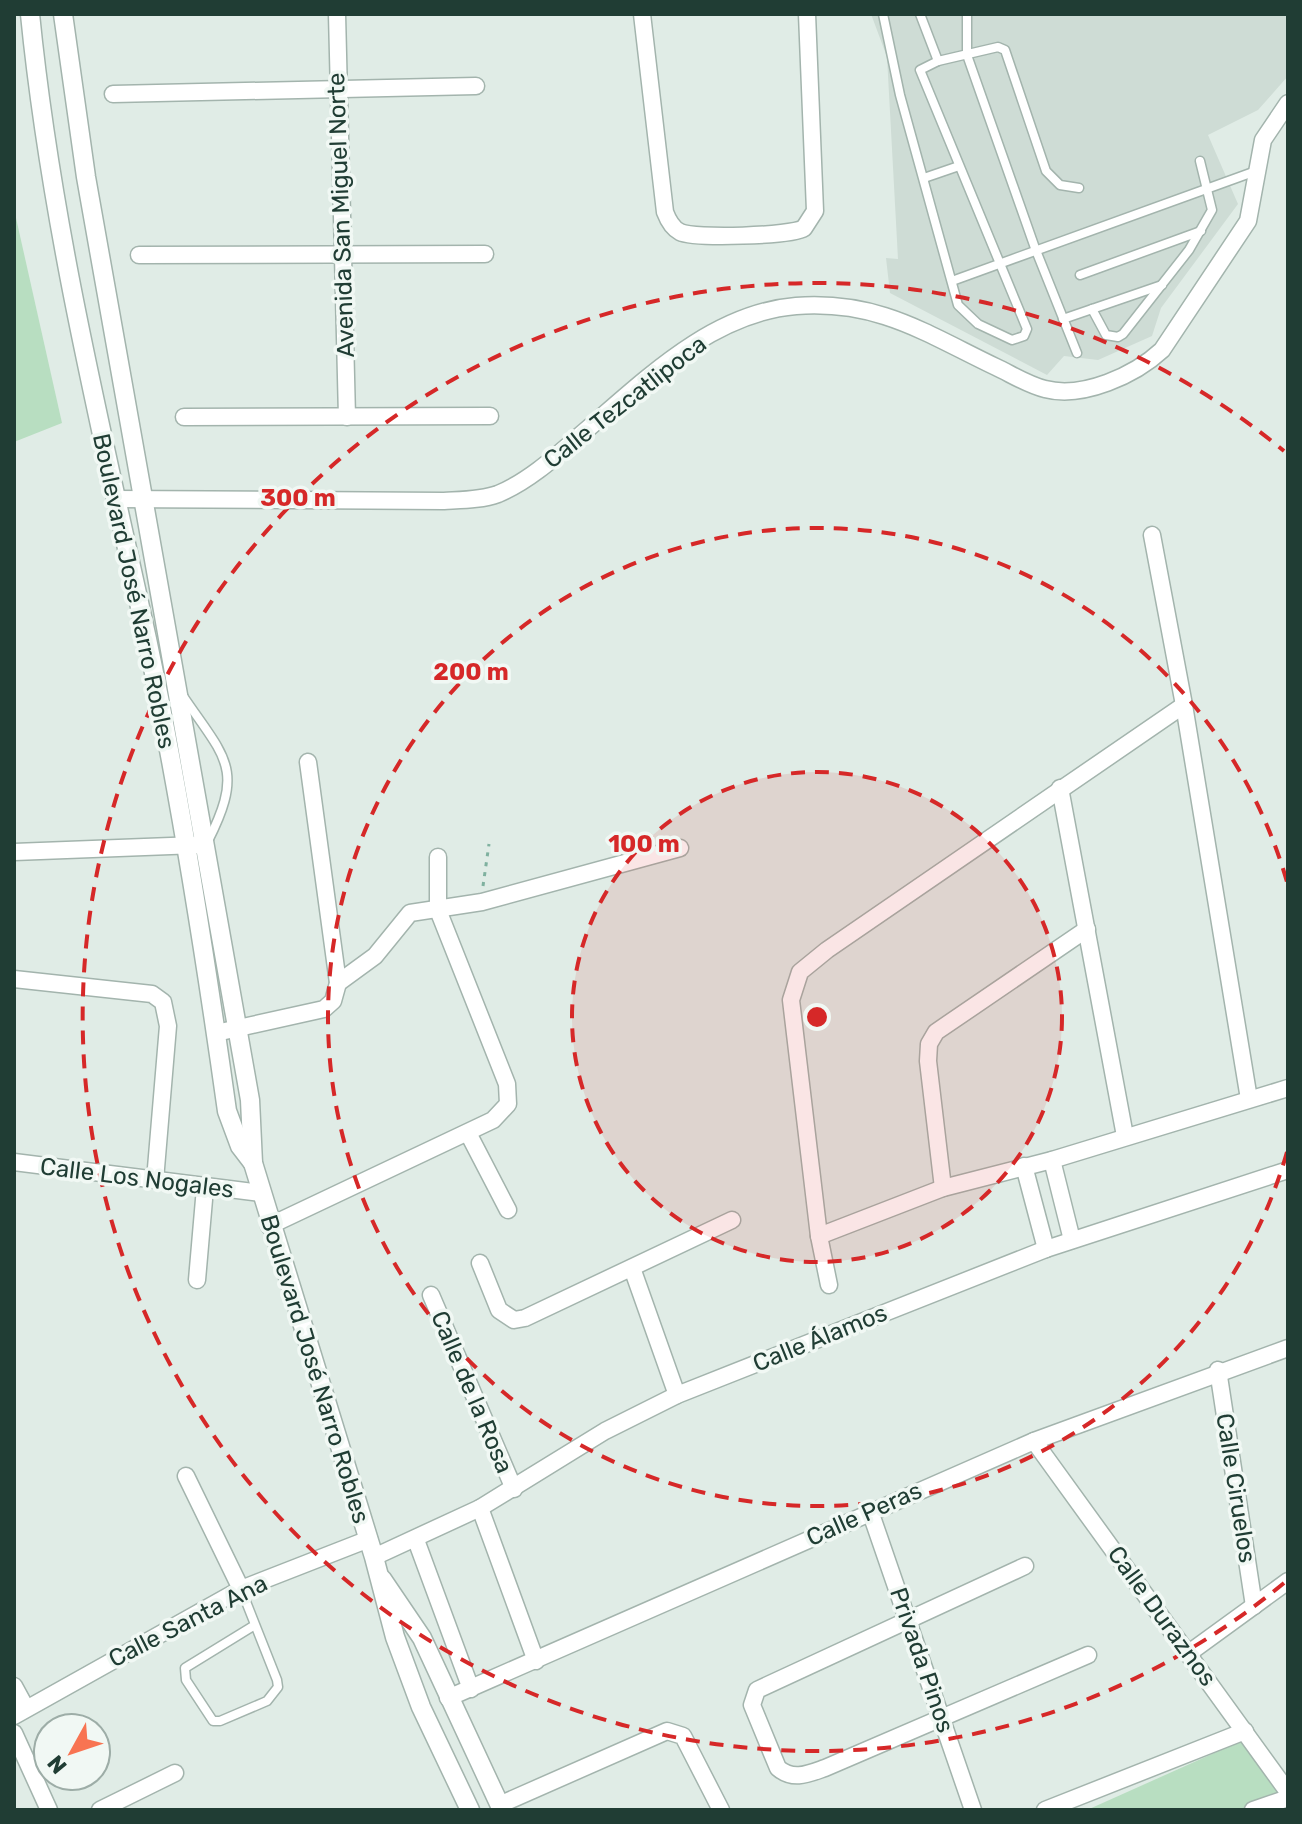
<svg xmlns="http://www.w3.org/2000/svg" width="1302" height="1824" viewBox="0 0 1302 1824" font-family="Rubik,sans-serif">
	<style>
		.built { fill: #cedcd5 }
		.green { fill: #b8dec1 }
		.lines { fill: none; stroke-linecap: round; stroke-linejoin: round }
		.service-casing { stroke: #a3b4ad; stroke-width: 11 }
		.minor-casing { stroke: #a3b4ad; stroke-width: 19 }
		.tertiary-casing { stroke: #a3b4ad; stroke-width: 21 }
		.path { stroke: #7fb19f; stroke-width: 3; stroke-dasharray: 4 6; stroke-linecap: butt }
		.service { stroke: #fff; stroke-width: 8 }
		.minor { stroke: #fff; stroke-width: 16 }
		.tertiary { stroke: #fff; stroke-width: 18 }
		.ring { fill: none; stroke: #d62828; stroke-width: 4; stroke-dasharray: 14 10 }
		.labels { text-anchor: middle; stroke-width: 7; stroke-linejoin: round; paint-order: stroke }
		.street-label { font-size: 24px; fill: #203d34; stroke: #f1f8f4 }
		.centre { fill: #d62828; stroke: #f1f8f4; stroke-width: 4 }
		.ring-label { font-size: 24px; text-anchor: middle; font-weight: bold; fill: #d62828; stroke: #f1f8f4; stroke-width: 7; stroke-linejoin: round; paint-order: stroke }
	</style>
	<rect width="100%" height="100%" fill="#e0ece6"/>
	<path class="built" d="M871,14H1288V76L1258,110L1208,135L1238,204L1161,308L1152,336L1098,360L1064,356L1047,375L890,293L886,258L898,259L887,57Z"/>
	<g class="green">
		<path d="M14,209L62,423L14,442Z"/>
		<path d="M1241,1741L1283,1796L1242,1810H1087Z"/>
	</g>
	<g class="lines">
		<g class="service-casing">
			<g id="service">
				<path d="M883,14L900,95L958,305L978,324L1012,340L1024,336L1027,329L920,70L938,61L998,47L1005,50L1046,171L1060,185L1079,188"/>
				<path d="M920,14L938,61"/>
				<path d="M967,14V55L1035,248L1077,353"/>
				<path d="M924,178L959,166"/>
				<path d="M1080,275L1201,231"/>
				<path d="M952,281L1256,171"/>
				<path d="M1092,309L1106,335L1118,337L1123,334L1189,250L1212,210L1200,161"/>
				<path d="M1063,319L1162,285"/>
				<path d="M183,696C225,758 245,768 208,841"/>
				<path d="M241,1589L277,1680L278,1687L267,1701L220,1721H213L186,1680L185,1668L255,1625"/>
			</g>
		</g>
		<g class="minor-casing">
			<g id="minor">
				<path d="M337,14L347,417"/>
				<path d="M642,14L665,212C668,220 672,228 680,232C694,239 792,236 804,228L815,211L807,14"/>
				<path d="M113,94L476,86"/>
				<path d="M139,255L485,254"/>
				<path d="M184,417L490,416"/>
				<path d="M115,499L444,501C461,500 482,500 498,494C527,482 553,459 577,438C640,385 709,313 796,306C878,300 925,333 996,367C1011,374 1028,385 1045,389C1083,399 1135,375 1162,350L1248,221L1263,140L1288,103"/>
				<path d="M1152,535L1184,705L1249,1099"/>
				<path d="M1060,788L1125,1136"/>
				<path d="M14,852L197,845"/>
				<path d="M14,979L152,994L163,1002L168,1026L155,1180"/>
				<path d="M338,983L375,956L410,913L482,902L680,848"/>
				<path d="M216,1033L324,1009L333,1001L338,983L308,762"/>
				<path d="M468,1133L508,1210"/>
				<path d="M1052,1160L1072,1240"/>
				<path d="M14,1162L261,1193"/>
				<path d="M1024,1166L1046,1249"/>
				<path d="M943,1188L928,1061L929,1044L936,1032L1087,929"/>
				<path d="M269,1226L493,1120L508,1104L507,1084L438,910V857"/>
				<path d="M819,1236L943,1188L1052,1160L1288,1088"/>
				<path d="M480,1263L499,1310L514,1320L525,1318L732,1220"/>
				<path d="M632,1268L677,1395"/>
				<path d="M197,1280L205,1188"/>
				<path d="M829,1285L819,1236L791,1000L800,972L827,950L1184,705"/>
				<path d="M431,1295L514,1489"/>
				<path d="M1218,1370L1254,1606"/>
				<path d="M1034,1441L1288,1792"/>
				<path d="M186,1476L241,1589"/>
				<path d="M480,1508L536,1661"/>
				<path d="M870,1511L973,1810"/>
				<path d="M416,1540L471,1689"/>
				<path d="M374,1557L480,1508L605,1431L677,1395L1046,1249L1288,1170"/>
				<path d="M1025,1566L757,1690L752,1705L778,1768C793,1781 808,1774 825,1768L1088,1655"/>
				<path d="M1189,1653L1288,1581"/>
				<path d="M14,1686L26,1708"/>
				<path d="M448,1698L1034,1441L1288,1348"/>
				<path d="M14,1716L241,1589L369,1539"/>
				<path d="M14,1733L49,1810"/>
				<path d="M499,1805L667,1731L683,1736L721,1810"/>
				<path d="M100,1810L175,1773"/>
				<path d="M1045,1810L1245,1731"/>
				<path d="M1253,1810L1288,1798"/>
			</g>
		</g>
		<g class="tertiary-casing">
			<g id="tertiary">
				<path d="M30,14C51,225 102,432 147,639C180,795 205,954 227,1111L240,1146L253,1163"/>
				<path d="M63,14L86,177L250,1100L253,1163L374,1557L395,1637L421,1707L470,1810"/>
				<path d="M382,1579L422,1638L502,1810"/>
			</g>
		</g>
		<path class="path" d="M483,886L489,844"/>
		<use href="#service" class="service"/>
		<use href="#minor" class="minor"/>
		<use href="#tertiary" class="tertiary"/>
	</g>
	<circle cx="817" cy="1017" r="245" fill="#d62828" fill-opacity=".12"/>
	<g class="ring">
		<circle cx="817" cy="1017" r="245"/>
		<path d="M1287 1152A489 489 0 1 1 1287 882"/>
		<path d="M1284 1583A734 734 0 1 1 1284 451"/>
	</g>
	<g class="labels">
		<g class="street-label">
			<text transform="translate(341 215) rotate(-92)" y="8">Avenida San Miguel Norte</text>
			<text transform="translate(625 402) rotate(-38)" y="8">Calle Tezcatlipoca</text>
			<text transform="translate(134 591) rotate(78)" y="8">Boulevard José Narro Robles</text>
			<text transform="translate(137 1178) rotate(7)" y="8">Calle Los Nogales</text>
			<text transform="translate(820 1338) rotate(-22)" y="8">Calle Álamos</text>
			<text transform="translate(315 1369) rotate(73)" y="8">Boulevard José Narro Robles</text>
			<text transform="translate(472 1392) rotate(67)" y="8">Calle de la Rosa</text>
			<text transform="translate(1236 1488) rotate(81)" y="8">Calle Ciruelos</text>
			<text transform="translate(864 1514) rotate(-24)" y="8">Calle Peras</text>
			<text transform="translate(1162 1616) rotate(54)" y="8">Calle Duraznos</text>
			<text transform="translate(188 1621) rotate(-27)" y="8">Calle Santa Ana</text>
			<text transform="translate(922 1660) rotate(71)" y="8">Privada Pinos</text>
		</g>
	</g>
	<circle cx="817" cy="1017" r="12" class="centre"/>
	<g class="ring-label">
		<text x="298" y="506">300 m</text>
		<text x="471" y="680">200 m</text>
		<text x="644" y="852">100 m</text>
	</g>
	<rect width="1302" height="1824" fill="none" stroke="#203d34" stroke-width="32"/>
	<g transform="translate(72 1752) rotate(230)"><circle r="38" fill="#f1f8f4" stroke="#9dada7" stroke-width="2"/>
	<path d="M0-6L14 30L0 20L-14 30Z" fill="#f87452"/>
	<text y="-12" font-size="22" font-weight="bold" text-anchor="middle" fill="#203d34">N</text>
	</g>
</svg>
